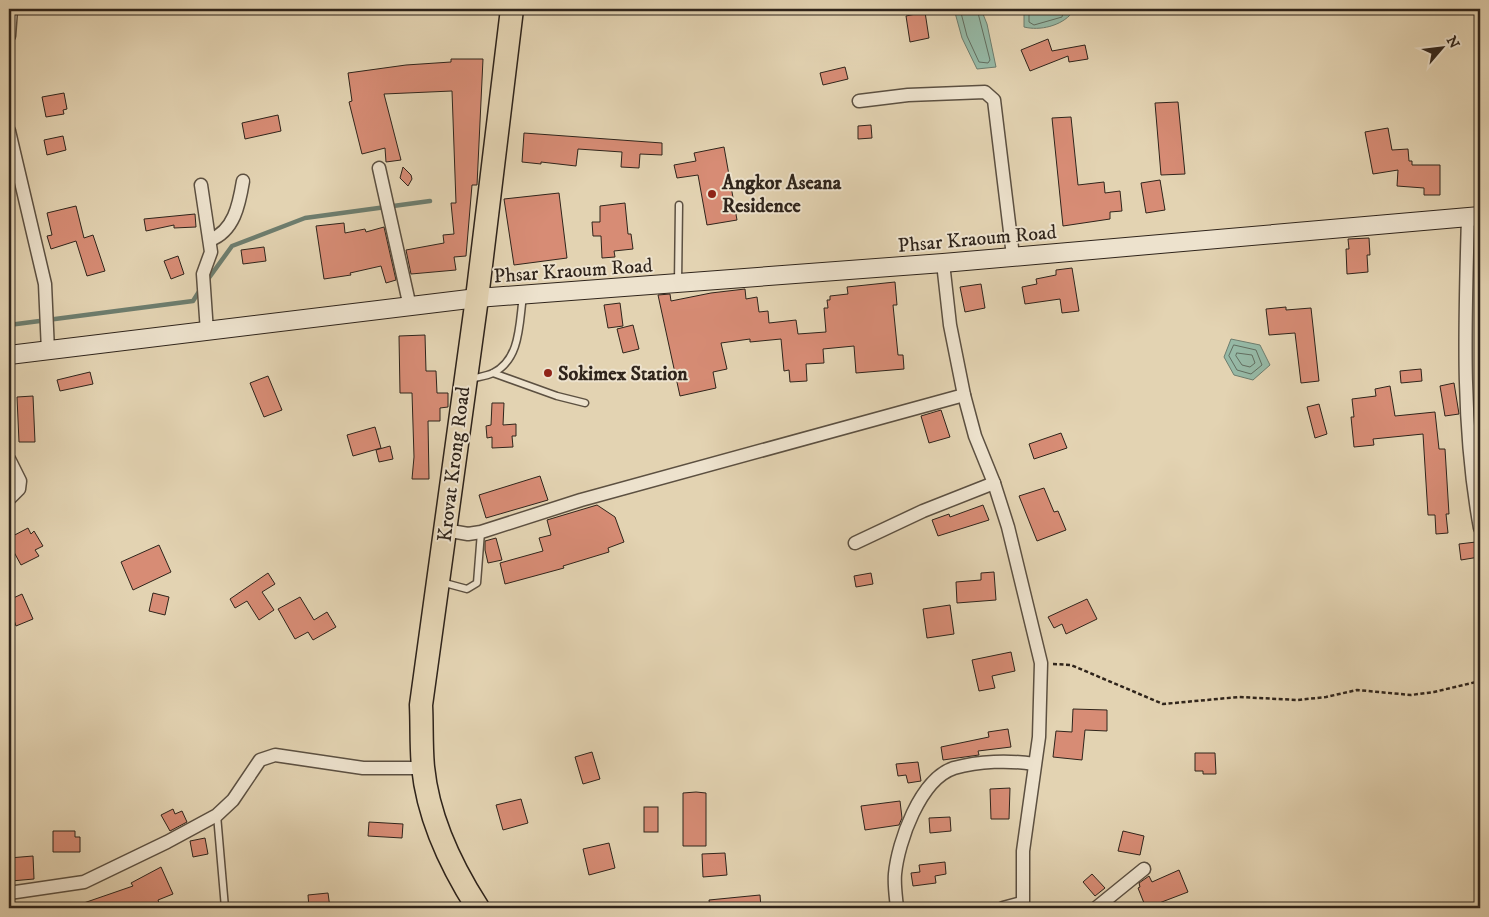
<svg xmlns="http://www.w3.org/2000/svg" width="1489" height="917" viewBox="0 0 1489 917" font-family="'IM FELL DW Pica',serif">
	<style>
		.water { fill: #96b9a6; stroke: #6d7d6e }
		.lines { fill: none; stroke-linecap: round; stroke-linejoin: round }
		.shore { stroke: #626e60; stroke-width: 1 }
		.stream { stroke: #6d7d6e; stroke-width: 4.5 }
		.building { fill: #d78c75; stroke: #2f241b }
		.lane-casing { stroke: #5c5041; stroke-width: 9 }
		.street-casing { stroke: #5c5041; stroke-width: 15 }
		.secondary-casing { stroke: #2f241b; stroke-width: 20 }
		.highway-casing { stroke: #2f241b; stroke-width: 25 }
		.path { stroke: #2f241b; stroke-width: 2.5; stroke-dasharray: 4 2.5; stroke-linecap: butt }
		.lane { stroke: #ede2cd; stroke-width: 6 }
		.street { stroke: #ede2cd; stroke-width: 12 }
		.secondary { stroke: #ede2cd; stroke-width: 18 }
		.highway { stroke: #e3d3b2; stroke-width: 22 }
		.poi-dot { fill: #8f2418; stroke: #ede2cd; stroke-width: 2 }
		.labels { text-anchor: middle; stroke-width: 4; stroke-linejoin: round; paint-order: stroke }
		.poi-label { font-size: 20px; font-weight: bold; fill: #2f241b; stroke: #ede2cd; text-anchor: start }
		.street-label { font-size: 20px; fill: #2f241b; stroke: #ede2cd }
	</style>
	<rect width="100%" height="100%" fill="#e3d3b2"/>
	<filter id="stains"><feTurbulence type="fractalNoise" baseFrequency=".004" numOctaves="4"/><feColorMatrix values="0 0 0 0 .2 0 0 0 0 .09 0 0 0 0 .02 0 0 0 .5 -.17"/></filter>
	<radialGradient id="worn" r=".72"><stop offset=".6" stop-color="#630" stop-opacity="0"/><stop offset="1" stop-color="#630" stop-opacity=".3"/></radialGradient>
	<g class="water">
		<path d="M954,9H981L987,24L996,67L977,69L962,38Z"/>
		<path d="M1024,9H1066L1072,13C1061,26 1040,31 1024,27Z"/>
		<path d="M1231,339L1260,345L1270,365L1253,380L1234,375L1224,357Z"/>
	</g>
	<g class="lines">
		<g class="shore">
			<path d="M960,9L967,36L979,62L988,63L990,60L977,9"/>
			<path d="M1029,9V22L1034,25L1062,17L1064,9"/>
			<path d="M1234,345L1256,350L1262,365L1251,374L1237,370L1229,356Z"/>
			<path d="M1237,353L1252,355L1255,363L1250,367L1242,365L1236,356Z"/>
		</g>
		<g class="stream">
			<path d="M206,282L232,246L305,218L430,201"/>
			<path d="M9,325L193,301L200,290"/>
		</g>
	</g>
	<g class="building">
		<path d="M925,12L929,38L910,42L906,16Z"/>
		<path d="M1048,39L1052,51L1085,45L1088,59L1069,62L1068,56L1030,71L1021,50Z"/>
		<path d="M451,59H483L477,185H472L466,256L454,257L456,270L411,274L406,250L444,243L443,235L454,234L451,203H456L452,91L384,94L401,160L386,162L385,148L362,154L349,102L352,101L348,73L406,65L451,62Z"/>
		<path d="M845,67L848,79L823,85L820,73Z"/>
		<path d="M64,93L67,109L63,110L64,114L46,117L42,97Z"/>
		<path d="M1178,102L1185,174L1161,175L1155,103Z"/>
		<path d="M278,115L281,131L245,139L242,123Z"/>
		<path d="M1071,117L1078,185L1104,182L1105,193L1120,191L1122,211L1110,212V219L1063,226L1052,118Z"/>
		<path d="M871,125L872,138L858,139V126Z"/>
		<path d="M1388,128L1392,150L1408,149L1409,161H1412V165H1440V195H1424V188L1397,186L1398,170L1373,174L1365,132Z"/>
		<path d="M524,133L662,143V155L640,154L639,168L621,167L622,152L578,149L576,166L541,162V164L522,162Z"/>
		<path d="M63,136L66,150L47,155L44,140Z"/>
		<path d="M724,147L737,220L707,225L698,175L677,178L674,165L696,161L694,153Z"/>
		<path d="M403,167L411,175L412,179L408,186L400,178Z"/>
		<path d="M1160,180L1165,210L1146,213L1141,183Z"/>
		<path d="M559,193L567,258L514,265L504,199Z"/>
		<path d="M625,203L628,234H631L633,249L614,251L615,257L602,258L601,236H593L592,222H600V206Z"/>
		<path d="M76,206L84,238L93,235L105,271L87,276L76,241L51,249L47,236L52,235L47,213Z"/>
		<path d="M195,214L196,227L174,228V225L146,231L144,219Z"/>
		<path d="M344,223L345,233L365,229L366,232L384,227L396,280L386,283L381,266L350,273L351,275L324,279L316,226Z"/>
		<path d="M1369,238L1370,255H1367L1368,272L1347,274L1346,249H1349L1348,239Z"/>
		<path d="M264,247L266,261L243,264L241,250Z"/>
		<path d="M178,256L184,274L171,279L164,261Z"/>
		<path d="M1072,268L1079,311L1062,313L1060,299L1025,304L1022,287L1037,284L1036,279L1056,275V270Z"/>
		<path d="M895,282L897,305H893L898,355H903L904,369L856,373L854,346L823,349L824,363L806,364L807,381L790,382L789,370L784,371L781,339L750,342V339L721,343L727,369L713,372L716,388L680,396L658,295L670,294L671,301L711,293L745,289L746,299L757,297L759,312L768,311L769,323L796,320L798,334L826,332L824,308H828L827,300H830V296L848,294L847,287Z"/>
		<path d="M981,284L985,308L965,312L960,287Z"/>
		<path d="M620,303L623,326L608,328L604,305Z"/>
		<path d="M1286,307V310L1311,308L1319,381L1301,383L1295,333L1269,335L1266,309Z"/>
		<path d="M633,325L639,349L623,353L617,329Z"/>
		<path d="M425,335L426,371H436L437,393H448V407L440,408V421H428L429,479H412L414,457L412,393H400L399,336Z"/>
		<path d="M1421,369L1422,381L1401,383L1400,371Z"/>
		<path d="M90,372L93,384L60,391L57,380Z"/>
		<path d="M268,376L282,410L264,417L250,383Z"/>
		<path d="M1454,383L1459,414L1445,416L1440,386Z"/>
		<path d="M1390,386L1395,416L1435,412L1439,449H1445L1449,514H1446L1448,533L1436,534L1435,515H1428L1423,434L1373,439L1374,445L1354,447L1351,417H1354L1352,399L1376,396L1375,389Z"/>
		<path d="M33,396L35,442H19L17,397Z"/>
		<path d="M492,403H504L503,425L516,424V436H512L513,447L492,448V437L487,438L486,426L491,425Z"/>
		<path d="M1319,404L1327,434L1315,438L1307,407Z"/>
		<path d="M941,410L950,437L929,443L921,416Z"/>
		<path d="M375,427L381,448L353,456L347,435Z"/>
		<path d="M1061,433L1067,448L1034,459L1029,444Z"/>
		<path d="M390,446L393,459L379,462L376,450Z"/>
		<path d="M540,476L548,500L486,518L479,495Z"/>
		<path d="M1044,488L1054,512L1058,511L1066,530L1037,541L1019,496Z"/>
		<path d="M597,505L615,517L624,542L608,548L609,552L563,566L564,568L505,584L500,563L543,551L539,538L551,535L547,520Z"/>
		<path d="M983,505L989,520L938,536L932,520L949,514L950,517Z"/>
		<path d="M28,528L31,534L34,531L43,546L35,550L39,556L21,565L9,543V538Z"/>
		<path d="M496,538L502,560L488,563L485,550V541Z"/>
		<path d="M1476,542L1479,557L1461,560L1459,544Z"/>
		<path d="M159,545L171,572L133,590L121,562Z"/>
		<path d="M994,572L996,600L957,603L956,582L981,580V573Z"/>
		<path d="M268,573L275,584L262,592L274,610L259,620L247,601L235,608L230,599Z"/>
		<path d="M871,573L873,584L856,587L854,576Z"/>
		<path d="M153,593L169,597L165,615L149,611Z"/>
		<path d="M22,594L33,619L16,626L14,620L9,622V600Z"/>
		<path d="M300,597L314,620L327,612L336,627L313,640L308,632L295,639L278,609Z"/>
		<path d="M1087,599L1097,619L1066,634L1062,624L1054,628L1048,617Z"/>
		<path d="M950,605L954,634L927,638L923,609Z"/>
		<path d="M1011,652L1015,671L992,676L995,688L979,691L972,660Z"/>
		<path d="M1073,709L1107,710V731L1085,730L1082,760L1053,757L1056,731L1072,732Z"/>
		<path d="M1008,729L1011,747L978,751L979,755L943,760L941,747L989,737L988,732Z"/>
		<path d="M592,752L600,779L583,784L575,757Z"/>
		<path d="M1195,753H1215L1216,774H1203V771H1195Z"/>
		<path d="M918,762L921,781L908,783L906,775L898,776L896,764Z"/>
		<path d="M1010,788L1009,819H991L990,789Z"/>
		<path d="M696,792L706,793V846H683V793Z"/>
		<path d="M521,799L528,823L503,830L496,805Z"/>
		<path d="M900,801L902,818L899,825L865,830L861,806Z"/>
		<rect x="644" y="807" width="14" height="25"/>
		<path d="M173,809L175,814L182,811L187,822L170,831L161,815Z"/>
		<path d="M950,817L951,831L930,833L929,818Z"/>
		<path d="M369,822L403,824L402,838L368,836Z"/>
		<path d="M53,831H75V837H80V852H53Z"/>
		<path d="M1123,831L1144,836L1140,855L1118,851Z"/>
		<path d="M205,838L208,854L193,857L190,841Z"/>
		<path d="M609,843L615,868L589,875L583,849Z"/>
		<path d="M725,853L727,875L703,877L702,854Z"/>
		<path d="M33,856L34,879L11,881L9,858Z"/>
		<path d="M945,862L946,874L935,876L936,883L913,886L911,873L920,872L919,865Z"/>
		<path d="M161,867L173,894L158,900L159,903L147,908H75V906L133,886L131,883Z"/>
		<path d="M1179,870L1188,892L1146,908L1138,888L1140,887L1139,883L1149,876L1152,882Z"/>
		<path d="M1092,874L1105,888L1095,896L1083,882Z"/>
		<path d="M328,893L330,908H309L308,895Z"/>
		<path d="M760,895L761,908H710L709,900Z"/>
	</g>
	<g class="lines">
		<g class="lane-casing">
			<g id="lane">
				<path d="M678,283L679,205"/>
				<path d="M493,373L557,396L585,403"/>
				<path d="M471,379C478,377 487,376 493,373C521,359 519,323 523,296"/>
				<path d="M441,582L467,589L477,583L481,532"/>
				<path d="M217,815L225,908"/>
			</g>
		</g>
		<g class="street-casing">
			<g id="street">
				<path d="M9,36L11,9"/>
				<path d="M859,101L908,95L985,92L994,100L1013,256"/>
				<path d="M9,131L45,284L48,351"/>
				<path d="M379,168L410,307"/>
				<path d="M201,185L211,252L203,274L207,332"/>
				<path d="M1468,217C1465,322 1461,424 1480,528"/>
				<path d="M210,240C234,231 239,205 243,181"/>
				<path d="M943,263L950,325L964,395L975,436L994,483L1008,527L1041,663L1039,737L1023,851V908"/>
				<path d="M9,459L20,481L19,489L9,499"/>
				<path d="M445,530L468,534L481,532L581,500L964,395"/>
				<path d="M855,543L923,511L994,483"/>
				<path d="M9,893L84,882L167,842L217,815L233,800L260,760L275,755L363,768H423"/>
				<path d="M897,908C896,897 894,885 895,874C898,842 920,779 954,768C979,761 1009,760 1034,764"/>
				<path d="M1003,908L1022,903"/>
				<path d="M1096,908L1144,869"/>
			</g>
		</g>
		<g class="secondary-casing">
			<path id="secondary" d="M9,355L477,298L943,263L1480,216"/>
		</g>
		<g class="highway-casing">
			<path id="highway" d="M478,908C451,866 428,817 423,767C421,746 422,726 421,705L477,298L512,9"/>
		</g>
		<path class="path" d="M1053,664L1071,665L1163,704L1239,697L1298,700L1326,697L1357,690L1411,695L1434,692L1480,681"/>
		<use href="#lane" class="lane"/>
		<use href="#street" class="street"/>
		<use href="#secondary" class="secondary"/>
		<use href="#highway" class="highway"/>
	</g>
	<g class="poi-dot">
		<circle cx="712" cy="194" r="5"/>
		<circle cx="548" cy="373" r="5"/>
	</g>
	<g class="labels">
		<g class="poi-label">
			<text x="722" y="189">Angkor Aseana<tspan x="722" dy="23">Residence</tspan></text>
			<text x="558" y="380">Sokimex Station</text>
		</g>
		<g class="street-label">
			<text transform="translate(977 238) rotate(-5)" y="7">Phsar Kraoum Road</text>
			<text transform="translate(573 270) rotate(-4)" y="7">Phsar Kraoum Road</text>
			<text transform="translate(453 464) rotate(-83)" y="7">Krovat Krong Road</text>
		</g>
	</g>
	<rect width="1489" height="917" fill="none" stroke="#e3d3b2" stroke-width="30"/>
	<rect x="10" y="10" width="1469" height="897" fill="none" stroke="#2f241b" stroke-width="2.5"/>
	<rect x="15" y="15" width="1459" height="887" fill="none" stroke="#2f241b"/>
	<g transform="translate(1442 48) rotate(62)" stroke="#ede2cd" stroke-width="4" paint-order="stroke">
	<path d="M0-4L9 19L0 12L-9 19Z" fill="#2f241b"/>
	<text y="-8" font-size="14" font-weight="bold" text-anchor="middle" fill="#2f241b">N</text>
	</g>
	<rect width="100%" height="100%" filter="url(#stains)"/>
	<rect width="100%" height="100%" fill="url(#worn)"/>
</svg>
